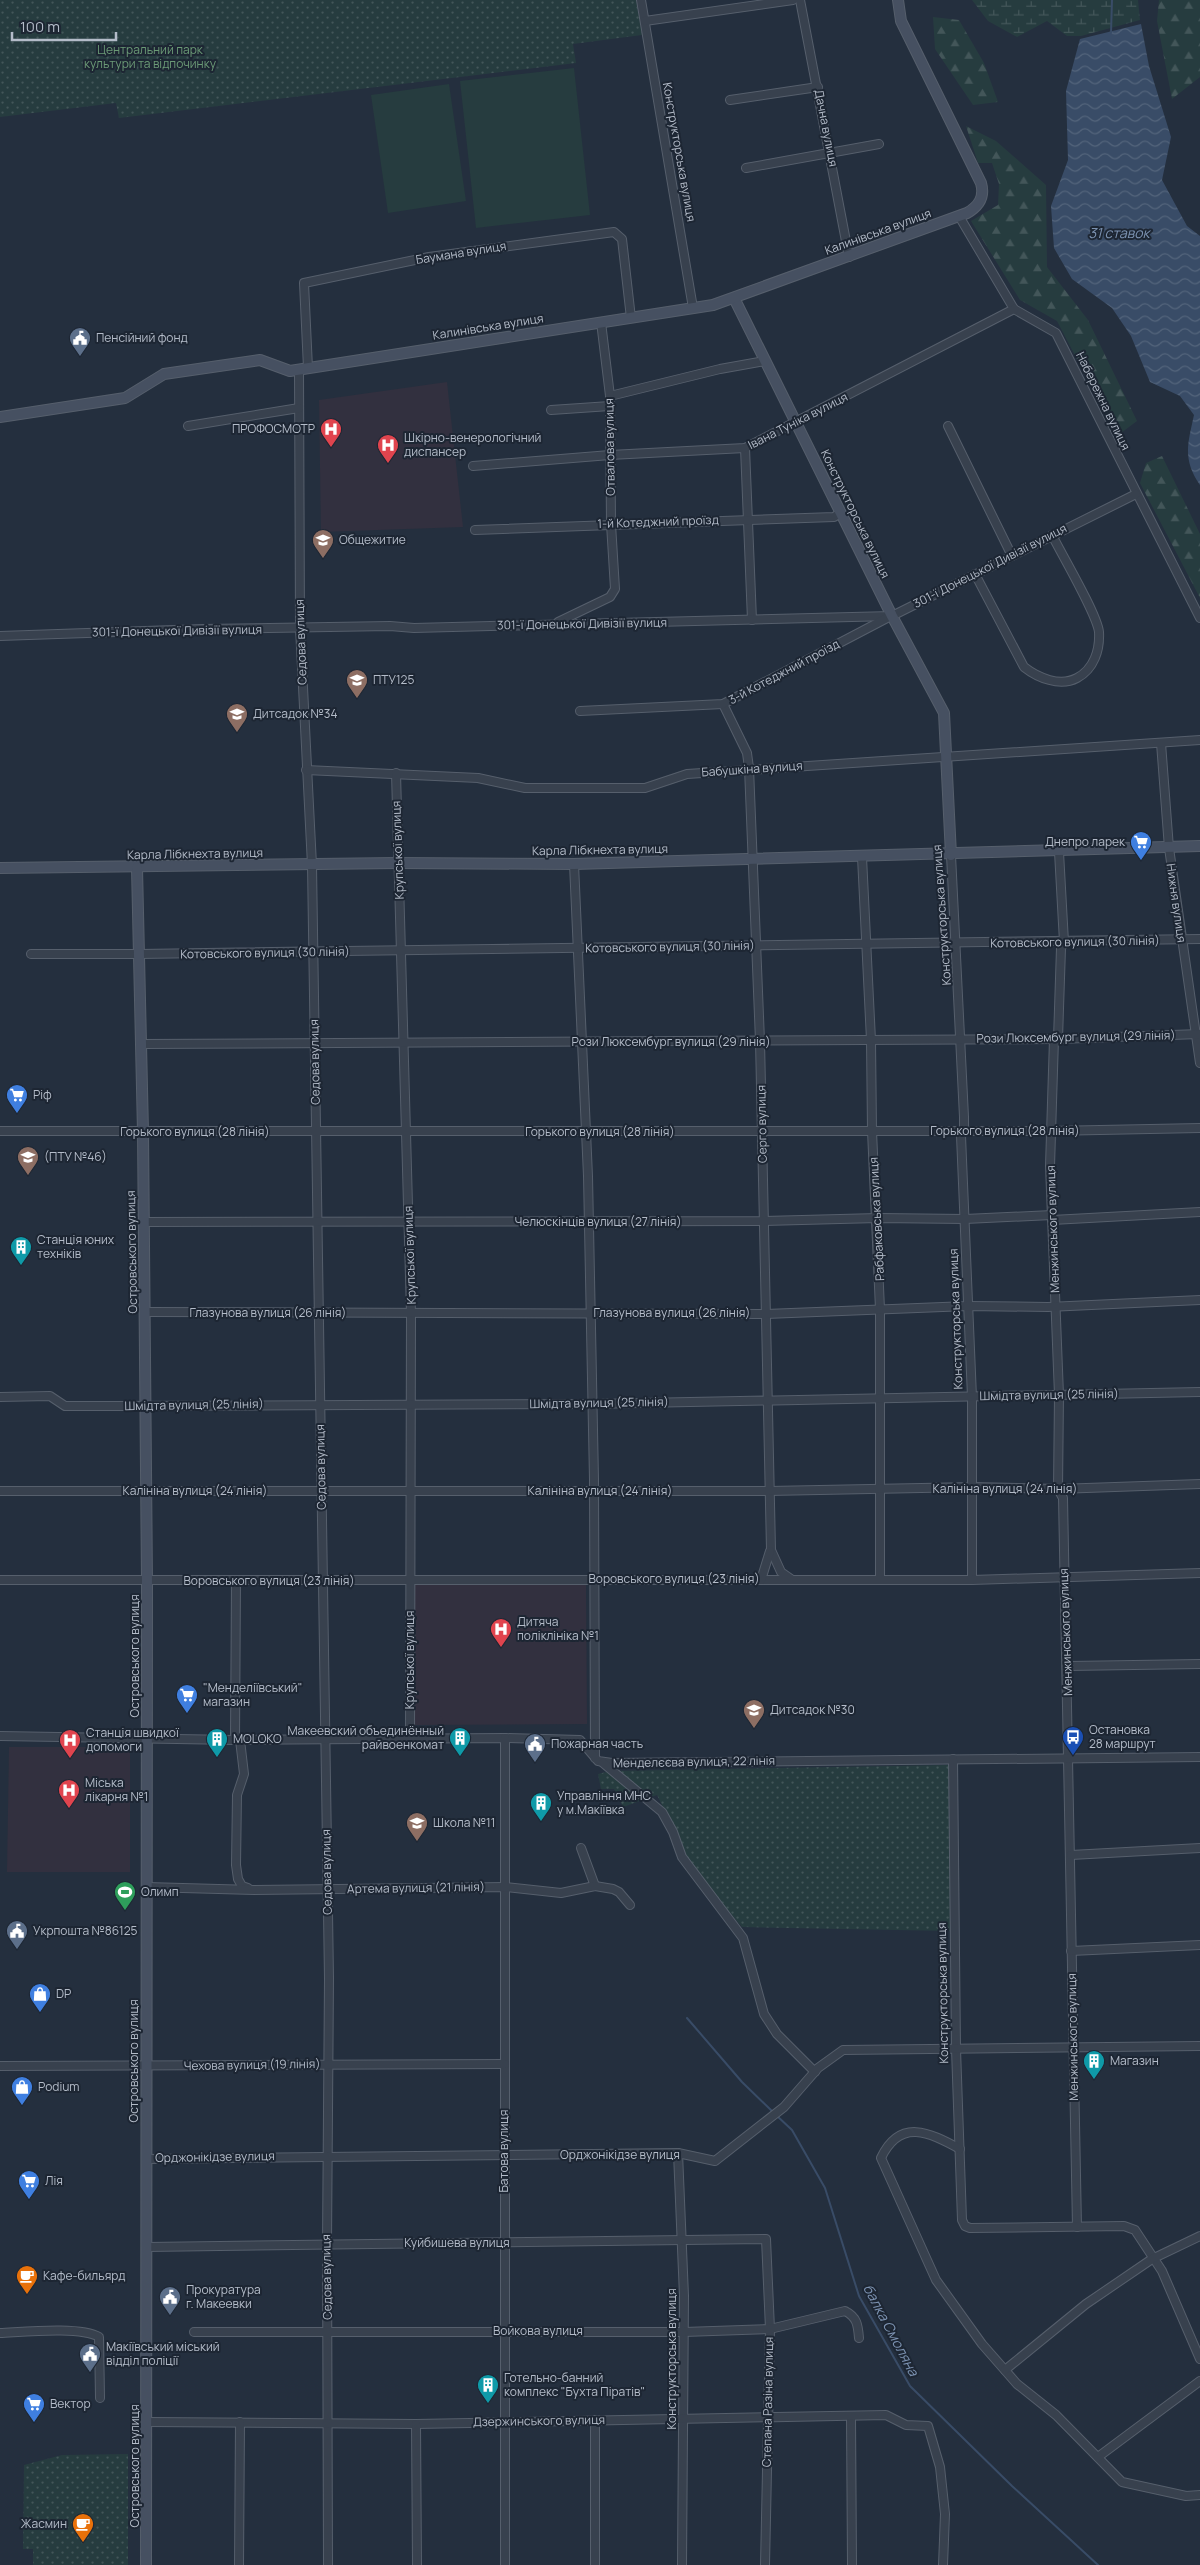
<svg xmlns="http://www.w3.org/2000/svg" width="1200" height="2565" viewBox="0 0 1200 2565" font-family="Manrope,sans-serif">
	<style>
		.medical { fill: #32303f }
		.grass { fill: url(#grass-dots) }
		.forest { fill: url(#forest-firs) }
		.wetland { fill: url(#wetland-marsh) }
		.pitch { fill: #263c3f }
		.water { fill: url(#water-waves) }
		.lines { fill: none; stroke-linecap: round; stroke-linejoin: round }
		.stream { stroke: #394c67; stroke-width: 2 }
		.street-casing { stroke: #565f6c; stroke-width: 10 }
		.secondary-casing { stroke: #565f6c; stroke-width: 12 }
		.street { stroke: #38414e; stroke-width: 8 }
		.secondary { stroke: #465061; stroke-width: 10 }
		.labels { text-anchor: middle; stroke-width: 4; stroke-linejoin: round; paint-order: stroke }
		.park-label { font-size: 12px; fill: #6b9a76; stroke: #1d2633 }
		.street-label { font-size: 12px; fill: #b4bcc9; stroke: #1d2633 }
		.poi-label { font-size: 12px; fill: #b4bcc9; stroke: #1d2633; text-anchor: start }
		.water-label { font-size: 14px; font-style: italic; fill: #7c92b1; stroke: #1d2633 }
	</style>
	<defs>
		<pattern id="grass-dots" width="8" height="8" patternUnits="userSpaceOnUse" patternTransform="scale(1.25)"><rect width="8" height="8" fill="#263c3f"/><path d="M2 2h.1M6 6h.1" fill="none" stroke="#435659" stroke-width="1.8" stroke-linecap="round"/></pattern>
		<pattern id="forest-firs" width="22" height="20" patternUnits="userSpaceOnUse" patternTransform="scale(1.25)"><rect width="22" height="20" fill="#263c3f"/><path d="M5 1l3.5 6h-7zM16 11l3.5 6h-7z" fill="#435659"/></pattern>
		<pattern id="wetland-marsh" width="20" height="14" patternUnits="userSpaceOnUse" patternTransform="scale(1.25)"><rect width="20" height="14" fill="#263c3f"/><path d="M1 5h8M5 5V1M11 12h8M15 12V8" fill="none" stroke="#435659"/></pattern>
		<pattern id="water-waves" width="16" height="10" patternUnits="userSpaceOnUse" patternTransform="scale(1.25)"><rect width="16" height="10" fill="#394c67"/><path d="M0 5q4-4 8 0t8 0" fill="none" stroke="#53647b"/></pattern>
	</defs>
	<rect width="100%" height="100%" fill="#242f3e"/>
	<g class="medical">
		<path d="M447,382L463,527L321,532L319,400Z"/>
		<path d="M586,1584L587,1724L415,1725L414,1585Z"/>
		<path d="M9,1747H130V1872H7Z"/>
	</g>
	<g class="grass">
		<path d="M0,0H637L642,35L573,44L576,63L119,118L116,103L0,117Z"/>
		<path d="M949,1765L951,1931L742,1927L694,1871L657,1795L623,1807L614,1789H601L598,1774L610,1771Z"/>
		<path d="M128,2454V2565H33V2549H23L24,2465L62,2455Z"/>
	</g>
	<g class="forest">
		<path d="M1159,0H1200V77L1172,99L1157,21Z"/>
		<path d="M933,17L959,20L984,63L998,102L973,105L935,49Z"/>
		<path d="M966,126L996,141L1046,185L1047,267L1088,320L1137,421L1117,436L1057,321L1020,300L971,221L998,205L999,184L992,163H978Z"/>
		<path d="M1162,456L1200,534V598L1140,483L1146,463Z"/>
	</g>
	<path class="wetland" d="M972,0H1138L1140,20L1081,36H1067L1047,21L1017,37L988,21Z"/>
	<g class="pitch">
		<path d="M574,68L590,215L476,228L460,81Z"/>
		<path d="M449,84L466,201L388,213L371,95Z"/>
	</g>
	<path class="water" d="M1141,24L1149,66L1171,137L1162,180L1187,226L1200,236V485C1182,459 1188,443 1194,415L1180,396L1150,382L1131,336L1112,308L1072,279L1054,248L1051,206L1068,160L1066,91L1080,39Z"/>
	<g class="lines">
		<g class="stream">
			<path d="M1111,33L1112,0"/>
			<path d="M687,2018L742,2082L773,2112"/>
			<path d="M776,2115L792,2130L825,2188L859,2296L910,2386L1012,2486L1098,2565"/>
		</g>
		<g class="street-casing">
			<g id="street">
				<path d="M641,0L693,308"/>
				<path d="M800,0L849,257"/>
				<path d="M645,21L793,0"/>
				<path d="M730,100L818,87"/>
				<path d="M746,168L879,144"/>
				<path d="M959,216L1014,309L1056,333L1200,618"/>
				<path d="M308,368L304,283L429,257L614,232L622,239L631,318"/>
				<path d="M299,370L300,628L312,865L329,1978L327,2244L328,2565"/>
				<path d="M610,396L720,369L765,361"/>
				<path d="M551,410L610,406"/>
				<path d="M188,426L299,408"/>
				<path d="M948,426L1012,556"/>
				<path d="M745,448L752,620"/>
				<path d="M473,466L610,455L745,448L1014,309"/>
				<path d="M475,530L834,517L840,513"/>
				<path d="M975,574L1024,667C1038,678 1060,687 1077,678C1094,669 1100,650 1099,632C1097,614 1062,555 1052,535"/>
				<path d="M558,622L610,597L615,589L611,524L610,396L601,322"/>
				<path d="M0,636L203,629L390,626L414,628L892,616L1136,494"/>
				<path d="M723,704L747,753L749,768L760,1041L771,1550L781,1572L791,1579"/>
				<path d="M580,711L723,704L889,617"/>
				<path d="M1161,743L1169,848L1200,1063"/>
				<path d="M306,770L478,778L525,788H645L687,774L1200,740"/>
				<path d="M396,773L411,1313L410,1738"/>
				<path d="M951,855L964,1117V1131L961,1136L972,1397V1580"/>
				<path d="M862,857L871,1040L872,1131L880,1309V1580"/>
				<path d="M574,864L588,1176L594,1480L595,1758"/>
				<path d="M31,954H139L1200,939"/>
				<path d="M1054,1039L1050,1166L1059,1395L1058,1489L1063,1498L1077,2227"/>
				<path d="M1058,1039L1061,948L1064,942L1059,852"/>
				<path d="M142,1044L1058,1039L1200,1034"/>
				<path d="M0,1131H1050L1200,1128"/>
				<path d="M1052,1220L1200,1212"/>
				<path d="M143,1222L764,1221L878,1218L965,1219L1052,1215"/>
				<path d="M145,1312L766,1314L968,1306L1048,1307L1200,1300"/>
				<path d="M0,1397L50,1396L65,1406H115L592,1404L1200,1392"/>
				<path d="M0,1491H769L972,1487L1058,1489L1200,1484"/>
				<path d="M0,1580H972L1200,1573"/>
				<path d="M761,1580L770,1551"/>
				<path d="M1068,1666L1200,1664"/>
				<path d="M0,1736L235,1740L505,1738L580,1740L598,1761L612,1763L1200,1757"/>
				<path d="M505,1738V2565"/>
				<path d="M235,1740L236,1580"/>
				<path d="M240,1740L244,1774L237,1795L236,1865L238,1879L242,1886L248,1888"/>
				<path d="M953,1759L956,2049L962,2220L965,2226L970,2228L1124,2226L1135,2230L1162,2271L1200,2359"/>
				<path d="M603,1763L662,1812L673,1832L682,1857L743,1938L764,2014L777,2034L815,2072"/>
				<path d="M581,1848L595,1886"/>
				<path d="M1071,1855L1200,1848"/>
				<path d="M147,1887L254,1890L506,1887L561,1893L595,1886L613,1889L619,1892L630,1905"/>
				<path d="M1071,1951L1200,1945"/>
				<path d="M0,2066L505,2064"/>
				<path d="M960,2149C929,2132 900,2118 881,2158L936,2280L982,2344L1017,2384L1056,2415L1122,2482L1186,2496L1200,2495"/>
				<path d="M678,2153L684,2296L682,2565"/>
				<path d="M146,2159L678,2153L715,2161L784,2107L818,2068L843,2050L1200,2046"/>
				<path d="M147,2247L766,2239L770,2329L765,2565"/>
				<path d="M194,2332H684L770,2329L845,2311C857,2317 858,2325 859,2338"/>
				<path d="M0,2333C23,2332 81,2326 99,2337L100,2398"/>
				<path d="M1005,2370L1086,2304L1152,2259L1200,2236"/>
				<path d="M851,2416L852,2565"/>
				<path d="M148,2422L416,2424L886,2415L906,2425L928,2426L940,2467L945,2514L943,2565"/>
				<path d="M416,2424L417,2565"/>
				<path d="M1098,2457L1200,2381"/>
				<path d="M239,2565L240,2422"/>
				<path d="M595,2565V2420"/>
			</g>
		</g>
		<g class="secondary-casing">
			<g id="secondary">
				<path d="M734,298L892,616L944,713L951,855"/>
				<path d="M0,417L125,398L164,374L260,360L290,371L713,305L967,213C979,206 985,197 981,183L901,21L898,0"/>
				<path d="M0,868L398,863L574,864L1200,846"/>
				<path d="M137,868L143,1132L147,1582L146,2565"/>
			</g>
		</g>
		<use href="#street" class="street"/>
		<use href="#secondary" class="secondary"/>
	</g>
	<defs>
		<g id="civic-pin" transform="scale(1.125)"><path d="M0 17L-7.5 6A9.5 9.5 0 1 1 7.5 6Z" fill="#5c6f8a" stroke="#1d2633"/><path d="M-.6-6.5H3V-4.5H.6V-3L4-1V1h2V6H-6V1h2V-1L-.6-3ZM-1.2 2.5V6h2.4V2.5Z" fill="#fff"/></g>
		<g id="hospital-pin" transform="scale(1.125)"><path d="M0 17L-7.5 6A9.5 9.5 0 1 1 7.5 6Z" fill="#e0444e" stroke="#1d2633"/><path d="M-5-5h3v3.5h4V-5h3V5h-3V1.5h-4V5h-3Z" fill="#fff"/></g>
		<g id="university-pin" transform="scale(1.125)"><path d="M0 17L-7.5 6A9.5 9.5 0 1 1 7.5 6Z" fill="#8d6e63" stroke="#1d2633"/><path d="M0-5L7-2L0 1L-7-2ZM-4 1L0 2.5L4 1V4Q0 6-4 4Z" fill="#fff"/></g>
		<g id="school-pin" transform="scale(1.125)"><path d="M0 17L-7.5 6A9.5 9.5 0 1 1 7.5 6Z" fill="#8d6e63" stroke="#1d2633"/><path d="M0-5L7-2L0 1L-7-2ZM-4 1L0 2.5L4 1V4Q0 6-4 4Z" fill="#fff"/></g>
		<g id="supermarket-pin" transform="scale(1.125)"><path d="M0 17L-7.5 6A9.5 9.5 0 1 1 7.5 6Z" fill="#3f7fe0" stroke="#1d2633"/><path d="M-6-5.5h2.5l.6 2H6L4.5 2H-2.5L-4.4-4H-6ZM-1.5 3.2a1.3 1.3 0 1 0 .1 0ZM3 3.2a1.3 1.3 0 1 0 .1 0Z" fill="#fff"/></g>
		<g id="building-pin" transform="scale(1.125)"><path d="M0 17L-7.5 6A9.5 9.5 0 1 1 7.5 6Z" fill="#0f9aa8" stroke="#1d2633"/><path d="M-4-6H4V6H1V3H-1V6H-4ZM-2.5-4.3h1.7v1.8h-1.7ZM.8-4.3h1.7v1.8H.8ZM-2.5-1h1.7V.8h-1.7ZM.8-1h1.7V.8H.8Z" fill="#fff"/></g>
		<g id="bus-pin" transform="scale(1.125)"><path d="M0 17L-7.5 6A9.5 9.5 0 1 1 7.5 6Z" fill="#1a4fb4" stroke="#1d2633"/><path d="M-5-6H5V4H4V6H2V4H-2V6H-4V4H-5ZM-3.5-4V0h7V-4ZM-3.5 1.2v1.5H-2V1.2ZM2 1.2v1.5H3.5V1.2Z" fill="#fff"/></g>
		<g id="stadium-pin" transform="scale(1.125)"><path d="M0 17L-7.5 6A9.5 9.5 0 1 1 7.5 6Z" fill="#2e9e5b" stroke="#1d2633"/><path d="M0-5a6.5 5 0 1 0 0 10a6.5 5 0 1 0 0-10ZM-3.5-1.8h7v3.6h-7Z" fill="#fff"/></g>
		<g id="shop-pin" transform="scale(1.125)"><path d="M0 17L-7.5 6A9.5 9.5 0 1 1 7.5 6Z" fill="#3f7fe0" stroke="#1d2633"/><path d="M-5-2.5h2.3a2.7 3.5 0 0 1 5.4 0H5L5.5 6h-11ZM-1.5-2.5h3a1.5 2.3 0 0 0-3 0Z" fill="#fff"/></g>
		<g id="cafe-pin" transform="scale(1.125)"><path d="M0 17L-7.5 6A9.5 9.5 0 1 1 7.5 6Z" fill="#e8710a" stroke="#1d2633"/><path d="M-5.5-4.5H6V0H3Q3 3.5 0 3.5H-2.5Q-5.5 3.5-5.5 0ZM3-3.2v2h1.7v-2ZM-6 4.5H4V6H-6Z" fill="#fff"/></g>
	</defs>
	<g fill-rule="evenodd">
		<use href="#civic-pin" x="80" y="338"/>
		<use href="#hospital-pin" x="331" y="429"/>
		<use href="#hospital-pin" x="388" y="445"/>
		<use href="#university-pin" x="323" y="540"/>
		<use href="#university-pin" x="357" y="680"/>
		<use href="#school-pin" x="237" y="714"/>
		<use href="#supermarket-pin" x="1141" y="842"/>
		<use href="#supermarket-pin" x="17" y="1095"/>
		<use href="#university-pin" x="28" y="1157"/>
		<use href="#building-pin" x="21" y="1247"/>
		<use href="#hospital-pin" x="501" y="1629"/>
		<use href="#supermarket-pin" x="187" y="1695"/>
		<use href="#school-pin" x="754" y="1710"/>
		<use href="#bus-pin" x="1073" y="1737"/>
		<use href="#building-pin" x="460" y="1738"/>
		<use href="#building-pin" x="217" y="1739"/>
		<use href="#hospital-pin" x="70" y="1740"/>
		<use href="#civic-pin" x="535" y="1744"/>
		<use href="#hospital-pin" x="69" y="1790"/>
		<use href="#building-pin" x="541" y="1803"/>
		<use href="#school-pin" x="417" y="1823"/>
		<use href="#stadium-pin" x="125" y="1892"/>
		<use href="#civic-pin" x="17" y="1931"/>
		<use href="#shop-pin" x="40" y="1994"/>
		<use href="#building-pin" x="1094" y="2061"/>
		<use href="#shop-pin" x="22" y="2087"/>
		<use href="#supermarket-pin" x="29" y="2181"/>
		<use href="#cafe-pin" x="27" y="2276"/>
		<use href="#civic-pin" x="170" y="2297"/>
		<use href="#civic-pin" x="90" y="2354"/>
		<use href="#building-pin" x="488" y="2385"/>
		<use href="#supermarket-pin" x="34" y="2404"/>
		<use href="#cafe-pin" x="83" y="2524"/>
	</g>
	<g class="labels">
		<g class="park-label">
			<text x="150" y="54">Центральний парк<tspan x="150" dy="14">культури та відпочинку</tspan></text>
		</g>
		<g class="street-label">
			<text transform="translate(826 128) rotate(79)" y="4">Дачна вулиця</text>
			<text transform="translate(679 152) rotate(80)" y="4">Конструкторська вулиця</text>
			<text transform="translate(878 232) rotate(-20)" y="4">Калинівська вулиця</text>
			<text transform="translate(461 253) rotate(-9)" y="4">Баумана вулиця</text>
			<text transform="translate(488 327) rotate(-9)" y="4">Калинівська вулиця</text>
			<text transform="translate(1103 401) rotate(64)" y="4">Набережна вулиця</text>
			<text transform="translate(798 421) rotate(-27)" y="4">Івана Туніка вулиця</text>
			<text transform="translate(610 447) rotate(-91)" y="4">Отвалова вулиця</text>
			<text transform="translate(855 514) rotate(64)" y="4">Конструкторська вулиця</text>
			<text transform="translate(658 522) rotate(-2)" y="4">1-й Котеджний проїзд</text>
			<text transform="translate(990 566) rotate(-27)" y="4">301-ї Донецької Дивізії вулиця</text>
			<text transform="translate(582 624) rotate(-1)" y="4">301-ї Донецької Дивізії вулиця</text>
			<text transform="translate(177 631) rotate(-1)" y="4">301-ї Донецької Дивізії вулиця</text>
			<text transform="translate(301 642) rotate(-92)" y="4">Седова вулиця</text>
			<text transform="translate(784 672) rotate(-28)" y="4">3-й Котеджний проїзд</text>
			<text transform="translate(752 769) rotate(-4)" y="4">Бабушкіна вулиця</text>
			<text transform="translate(398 850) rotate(-92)" y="4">Крупської вулиця</text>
			<text transform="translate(600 850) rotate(-1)" y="4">Карла Лібкнехта вулиця</text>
			<text transform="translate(195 854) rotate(-1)" y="4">Карла Лібкнехта вулиця</text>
			<text transform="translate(1176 903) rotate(82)" y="4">Нижня вулиця</text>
			<text transform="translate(942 915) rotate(-94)" y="4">Конструкторська вулиця</text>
			<text transform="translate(1075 942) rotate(-1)" y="4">Котовського вулиця (30 лiнiя)</text>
			<text transform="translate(670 947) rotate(-1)" y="4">Котовського вулиця (30 лiнiя)</text>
			<text transform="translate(265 953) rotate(-1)" y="4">Котовського вулиця (30 лiнiя)</text>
			<text transform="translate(1076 1037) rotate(-1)" y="4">Рози Люксембург вулиця (29 лiнiя)</text>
			<text x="671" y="1046">Рози Люксембург вулиця (29 лiнiя)</text>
			<text transform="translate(315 1062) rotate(-91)" y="4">Седова вулиця</text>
			<text transform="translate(762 1124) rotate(-91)" y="4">Серго вулиця</text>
			<text x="1005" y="1135">Горького вулиця (28 лiнiя)</text>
			<text x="195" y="1136">Горького вулиця (28 лiнiя)</text>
			<text x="600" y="1136">Горького вулиця (28 лiнiя)</text>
			<text transform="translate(877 1219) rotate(-93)" y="4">Рабфаковська вулиця</text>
			<text x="598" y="1226">Челюскінців вулиця (27 лiнiя)</text>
			<text transform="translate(1053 1229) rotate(-92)" y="4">Менжинського вулиця</text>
			<text transform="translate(132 1252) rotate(-91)" y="4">Островського вулиця</text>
			<text transform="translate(410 1255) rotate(-92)" y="4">Крупської вулиця</text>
			<text x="268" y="1317">Глазунова вулиця (26 лiнiя)</text>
			<text x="672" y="1317">Глазунова вулиця (26 лiнiя)</text>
			<text transform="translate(956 1319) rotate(-92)" y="4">Конструкторська вулиця</text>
			<text transform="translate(1049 1395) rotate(-1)" y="4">Шмідта вулиця (25 лiнiя)</text>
			<text transform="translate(599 1403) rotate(-1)" y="4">Шмідта вулиця (25 лiнiя)</text>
			<text transform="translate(194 1405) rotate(-1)" y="4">Шмідта вулиця (25 лiнiя)</text>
			<text transform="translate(321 1467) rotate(-91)" y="4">Седова вулиця</text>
			<text x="1005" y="1493">Калініна вулиця (24 лiнiя)</text>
			<text x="195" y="1495">Калініна вулиця (24 лiнiя)</text>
			<text x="600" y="1495">Калініна вулиця (24 лiнiя)</text>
			<text x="674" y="1583">Воровського вулиця (23 лiнiя)</text>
			<text x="269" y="1585">Воровського вулиця (23 лiнiя)</text>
			<text transform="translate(1066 1632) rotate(-92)" y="4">Менжинського вулиця</text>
			<text transform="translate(135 1656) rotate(-90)" y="4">Островського вулиця</text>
			<text transform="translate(410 1660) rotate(-90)" y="4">Крупської вулиця</text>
			<text transform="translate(694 1762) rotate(-1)" y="4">Менделєєва вулиця, 22 лінія</text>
			<text transform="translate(327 1872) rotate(-91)" y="4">Седова вулиця</text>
			<text transform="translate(416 1888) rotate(-1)" y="4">Артема вулиця (21 лiнiя)</text>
			<text transform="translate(943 1993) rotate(-91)" y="4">Конструкторська вулиця</text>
			<text transform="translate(1073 2037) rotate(-91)" y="4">Менжинського вулиця</text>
			<text transform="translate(134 2061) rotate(-90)" y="4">Островського вулиця</text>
			<text transform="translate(252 2065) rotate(-1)" y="4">Чехова вулиця (19 лiнiя)</text>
			<text transform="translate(504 2151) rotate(-90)" y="4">Батова вулиця</text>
			<text x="620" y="2159">Орджонікідзе вулиця</text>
			<text transform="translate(215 2157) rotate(-1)" y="4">Орджонікідзе вулиця</text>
			<text x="457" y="2247">Куйбишева вулиця</text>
			<text transform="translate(327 2277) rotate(-91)" y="4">Седова вулиця</text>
			<text x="538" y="2335">Войкова вулиця</text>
			<text transform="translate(672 2359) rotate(-90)" y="4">Конструкторська вулиця</text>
			<text transform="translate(768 2402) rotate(-89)" y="4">Степана Разіна вулиця</text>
			<text transform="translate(539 2421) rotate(-1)" y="4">Дзержинського вулиця</text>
			<text transform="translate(135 2466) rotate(-90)" y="4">Островського вулиця</text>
		</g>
		<g class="poi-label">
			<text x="96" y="342">Пенсійний фонд</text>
			<text x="315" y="433" text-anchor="end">ПРОФОСМОТР</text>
			<text x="404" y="442">Шкірно-венерологічний<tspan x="404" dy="14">диспансер</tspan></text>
			<text x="339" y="544">Общежитие</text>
			<text x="373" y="684">ПТУ125</text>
			<text x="253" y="718">Дитсадок №34</text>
			<text x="1125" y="846" text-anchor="end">Днепро ларек</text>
			<text x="33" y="1099">Ріф</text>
			<text x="44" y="1161">(ПТУ №46)</text>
			<text x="37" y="1244">Станція юних<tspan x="37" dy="14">техніків</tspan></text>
			<text x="517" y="1626">Дитяча<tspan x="517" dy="14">поліклініка №1</tspan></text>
			<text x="203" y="1692">"Менделіївський"<tspan x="203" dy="14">магазин</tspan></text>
			<text x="770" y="1714">Дитсадок №30</text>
			<text x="1089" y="1734">Остановка<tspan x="1089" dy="14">28 маршрут</tspan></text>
			<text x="444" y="1735" text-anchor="end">Макеевский объединённый<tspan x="444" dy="14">райвоенкомат</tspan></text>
			<text x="86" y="1737">Станція швидкої<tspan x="86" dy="14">допомоги</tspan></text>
			<text x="233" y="1743">MOLOKO</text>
			<text x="551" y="1748">Пожарная часть</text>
			<text x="85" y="1787">Міська<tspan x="85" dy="14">лікарня №1</tspan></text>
			<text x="557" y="1800">Управління МНС<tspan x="557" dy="14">у м.Макіївка</tspan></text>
			<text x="433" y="1827">Школа №11</text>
			<text x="141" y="1896">Олимп</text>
			<text x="33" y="1935">Укрпошта №86125</text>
			<text x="56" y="1998">DP</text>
			<text x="1110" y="2065">Магазин</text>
			<text x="38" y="2091">Podium</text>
			<text x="45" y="2185">Лія</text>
			<text x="43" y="2280">Кафе-бильярд</text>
			<text x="186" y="2294">Прокуратура<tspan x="186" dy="14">г. Макеевки</tspan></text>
			<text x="106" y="2351">Макіївський міський<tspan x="106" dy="14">відділ поліції</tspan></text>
			<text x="504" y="2382">Готельно-банний<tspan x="504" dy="14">комплекс "Бухта Піратів"</tspan></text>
			<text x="50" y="2408">Вектор</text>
			<text x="67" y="2528" text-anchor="end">Жасмин</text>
		</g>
		<g class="water-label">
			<text x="1119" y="238">31 ставок</text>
			<text transform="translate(891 2330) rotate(62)" y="5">балка Смоляна</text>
		</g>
	</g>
	<path d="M12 32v8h104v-8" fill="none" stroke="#b4bcc9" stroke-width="2.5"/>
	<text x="20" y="32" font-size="15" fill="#b4bcc9" stroke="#1d2633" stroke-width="4" paint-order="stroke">100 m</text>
</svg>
